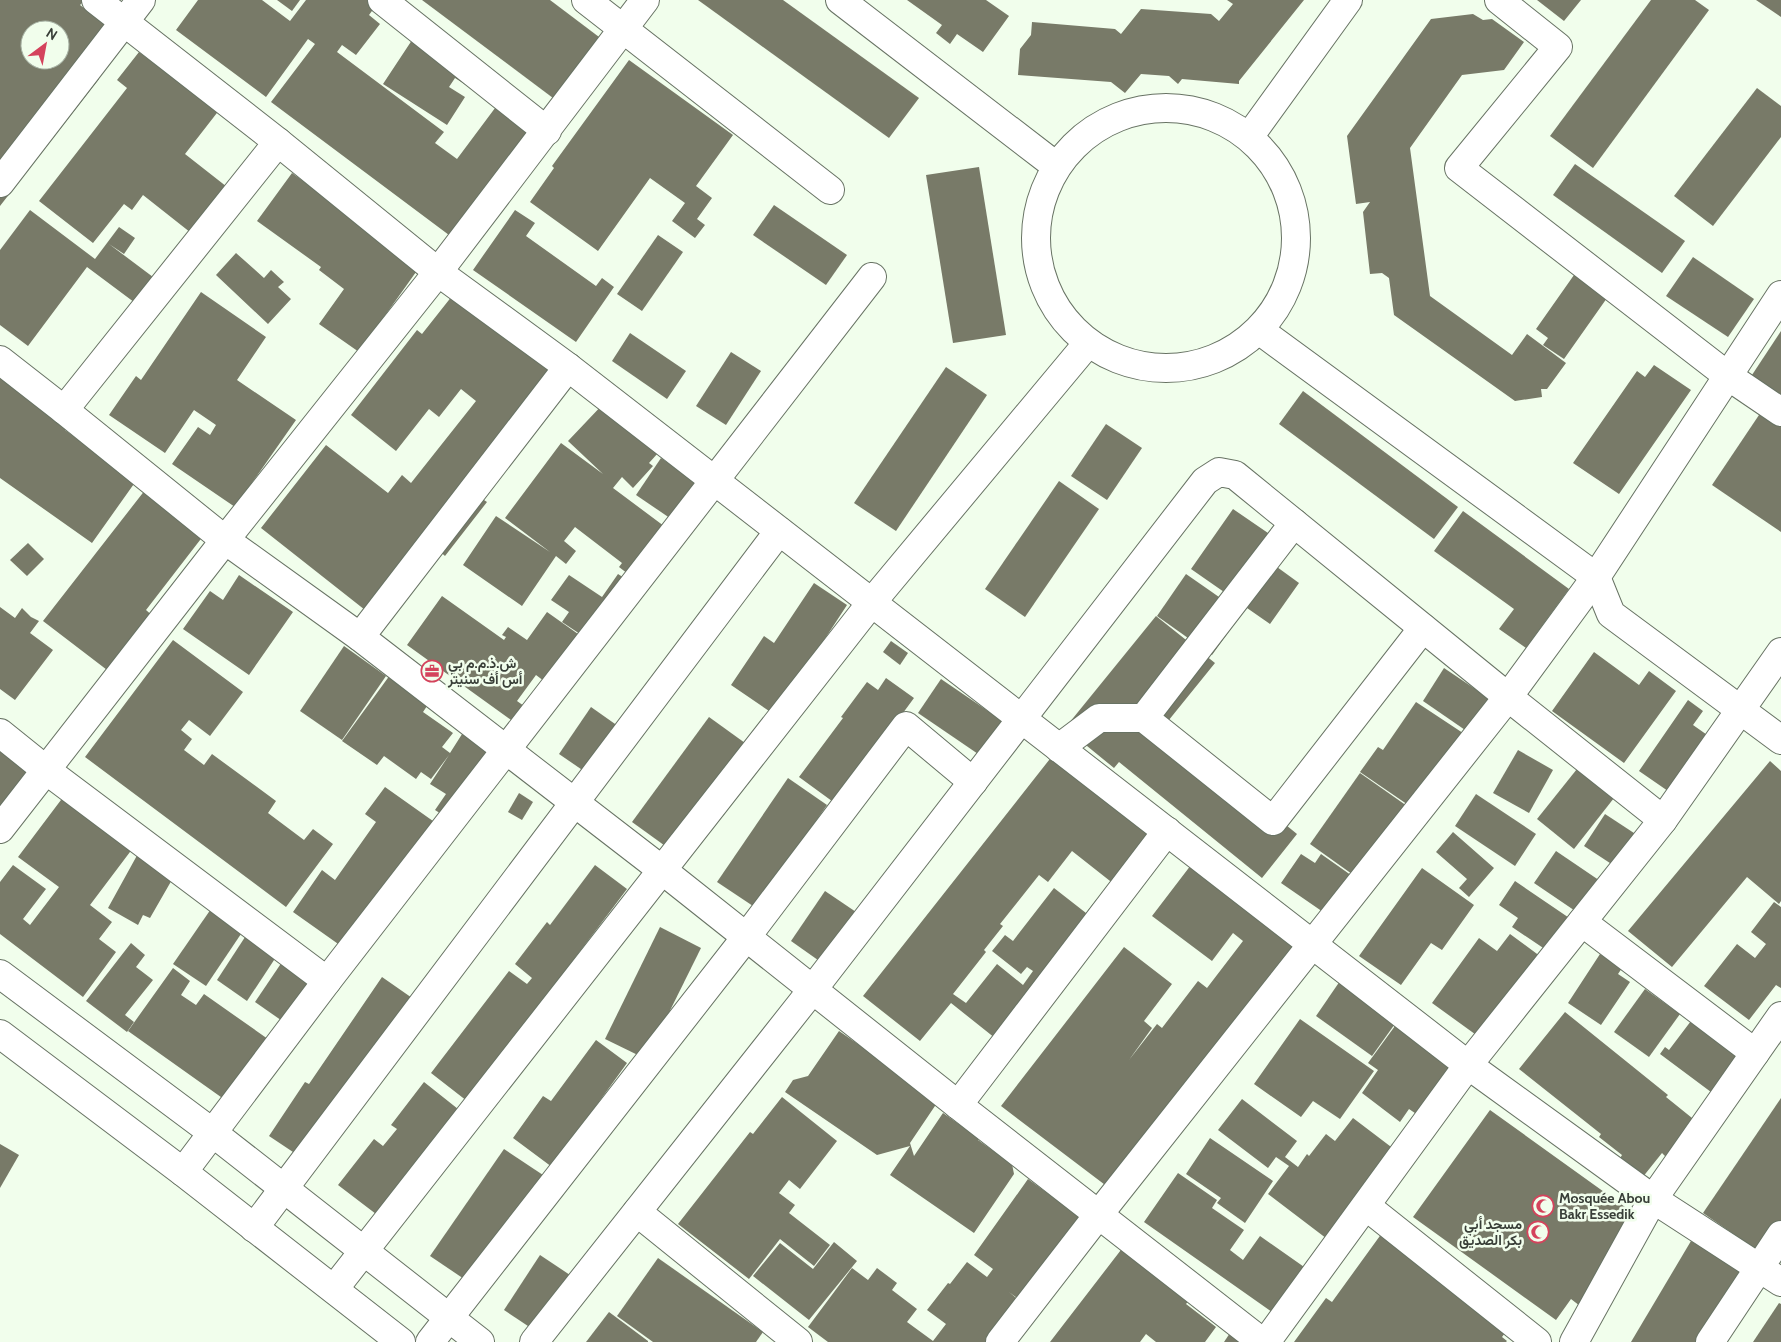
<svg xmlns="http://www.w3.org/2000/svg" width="1781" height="1342" viewBox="0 0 1781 1342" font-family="Cabin,Vazirmatn,sans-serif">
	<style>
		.building { fill: #787a68; fill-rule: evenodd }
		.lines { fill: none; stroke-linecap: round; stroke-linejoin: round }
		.minor-casing { stroke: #687364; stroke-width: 30 }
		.minor { stroke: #fff; stroke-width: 28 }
		.labels { text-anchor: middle; stroke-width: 5; stroke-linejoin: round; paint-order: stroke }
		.poi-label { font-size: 14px; font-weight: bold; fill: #393f38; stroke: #f1feec; text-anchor: start }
	</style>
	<rect width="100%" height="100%" fill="#f1feec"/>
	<g class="building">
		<path d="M0,0H83L84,1L80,5L116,33L86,70L99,79L0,206ZM30,30H60V60H30Z"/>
		<path d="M198,0H262L290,21L306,0H380L369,15L380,24L356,55L342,45L337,52L444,132L435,143L457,159L504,96L539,123L453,238L271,102L315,44L308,39L266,97L176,30Z"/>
		<path d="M277,0H300L292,11Z"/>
		<path d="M422,0H550L607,43L561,104Z"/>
		<path d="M698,0H783L919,98L889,138Z"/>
		<path d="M907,0H986L1009,16L983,52L957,34L950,44L936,33L942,25Z"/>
		<path d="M1227,0H1304L1239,81V84L1182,79L1178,84L1169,76L1141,74L1125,93L1111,82L1018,75L1020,49L1031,35L1032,22L1115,29L1121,34L1141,9L1211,14L1219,21L1233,4Z"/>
		<path d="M1537,0H1581L1564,21Z"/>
		<path d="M1651,0H1695L1709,10L1593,168L1550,136Z"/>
		<path d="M1756,0H1781V17Z"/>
		<path d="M1473,14L1483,20L1492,19L1524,42L1504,70L1462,75L1410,148L1430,296L1512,355L1527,334L1566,363L1547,389H1541L1542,397L1515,401L1394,315L1389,278L1382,273L1370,274L1363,212L1370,202L1356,204L1347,136L1431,19Z"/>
		<path d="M418,31L479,64L466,85L455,78L449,87L465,97L447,125L383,84Z"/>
		<path d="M139,52L155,64L158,60L220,109L185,154L236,194L200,240L143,195L132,210L124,204L93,243L39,201L127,88L117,80Z"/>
		<path d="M629,60L733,135L696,186L712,198L697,219L705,225L695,238L672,221L685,203L650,178L598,251L530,202L554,168L552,166Z"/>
		<path d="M1757,88L1781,106V137L1713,226L1674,196Z"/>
		<path d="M1575,164L1685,241L1662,273L1553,195Z"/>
		<path d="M979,167L1006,335L953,343L926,175Z"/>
		<path d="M292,173L421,265L359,352L319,324L344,289L319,270L321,267L257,221Z"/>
		<path d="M774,205L847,255L826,285L753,235Z"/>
		<path d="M30,210L95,259L119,227L135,238L124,254L109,244L173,292L154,317L87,267L28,346L0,325V250Z"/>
		<path d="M515,210L535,223L526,236L596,286L602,278L614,287L576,342L473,270Z"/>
		<path d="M658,235L683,252L642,311L617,294Z"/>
		<path d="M236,253L264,278L271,270L284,282L278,287L291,299L268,324L216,275Z"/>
		<path d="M1693,257L1754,299L1728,337L1666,296Z"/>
		<path d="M1574,275L1607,298L1564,359L1543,345L1548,338L1536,329Z"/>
		<path d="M456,291L569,379L478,496L487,502L445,556L436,548L379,621L261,528L326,445L388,493L402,475L411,483L476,401L461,389L439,417L429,409L396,451L351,415L417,330L422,334Z"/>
		<path d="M201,292L266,337L237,380L296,420L235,507L172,464L198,427L210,435L216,425L194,410L165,453L109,415L136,376L141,380Z"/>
		<path d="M1781,331V398L1750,378Z"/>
		<path d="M630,333L686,371L667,399L612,361Z"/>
		<path d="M731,352L761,371L726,425L696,406Z"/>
		<path d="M1654,365L1691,390L1619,494L1573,463L1637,371L1645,377Z"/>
		<path d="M946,367L987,395L896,531L854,503Z"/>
		<path d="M0,371L71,422L65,430L136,481L92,543L0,478Z"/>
		<path d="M1303,391L1458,507L1434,539L1279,424Z"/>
		<path d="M605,402L658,453L649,463L653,466L633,488L622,477L613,488L672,532L636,580L619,567L622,563L575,527L564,541L576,551L566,564L556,556L522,606L463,565L496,516L550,552L505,518L561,443L603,474L568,441Z"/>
		<path d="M1761,412L1781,426V532L1712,485Z"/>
		<path d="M1106,424L1142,448L1107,500L1071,476Z"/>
		<path d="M661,458L708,490L683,527L636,495Z"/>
		<path d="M1059,481L1099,509L1025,617L985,589Z"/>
		<path d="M149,485L207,531L146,610L155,618L111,673L43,621Z"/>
		<path d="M1233,509L1290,548L1277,567L1299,583L1270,624L1191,569Z"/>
		<path d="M1463,511L1569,589L1526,648L1499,629L1514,609L1434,551Z"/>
		<path d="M28,543L44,559L27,576L10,560Z"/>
		<path d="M618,574L632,583L592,642L562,622L569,612L551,600L569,575L602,597Z"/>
		<path d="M1186,574L1242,613L1212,655L1157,616Z"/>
		<path d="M239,575L293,612L249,675L183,629L210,591L223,600Z"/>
		<path d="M814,583L847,605L775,715L731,685L764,636L774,643Z"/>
		<path d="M442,596L504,640L506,637L502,635L508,627L527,640L547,612L595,646L561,694L536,675L517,701L524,706L525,730L407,645Z"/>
		<path d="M0,607L15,618L22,608L31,617L39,621L30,633L53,650L15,700L0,689Z"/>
		<path d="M1156,616L1215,663L1160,731L1212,765L1297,834L1262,878L1119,762L1114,768L1065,728Z"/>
		<path d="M173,640L243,692L210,736L189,720L181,730L192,739L184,750L204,765L212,754L276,801L268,813L304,840L313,829L333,844L286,907L85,757Z"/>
		<path d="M891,641L908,653L900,665L883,652Z"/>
		<path d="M344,646L386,676L342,740L300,711Z"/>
		<path d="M1594,652L1639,685L1649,671L1676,691L1624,763L1552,711Z"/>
		<path d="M1444,668L1490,699L1468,732L1423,701Z"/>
		<path d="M390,675L429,703L423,712L453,733L442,747L450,753L464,731L505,758L463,828L435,810L446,794L430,784L449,755L431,779L421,772L416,779L384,756L377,765L342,741Z"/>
		<path d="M886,678L914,698L836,804L799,777L843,718L841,717L867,682L878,690Z"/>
		<path d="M941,679L1007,724L984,758L918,713Z"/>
		<path d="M1688,700L1703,711L1693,725L1720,744L1681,800L1639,771Z"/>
		<path d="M1416,702L1475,741L1417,811L1360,772L1378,747L1383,750Z"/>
		<path d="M591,707L625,731L594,778L559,754Z"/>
		<path d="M709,717L745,743L668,848L632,822Z"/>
		<path d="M0,742L34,767L0,813Z"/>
		<path d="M1518,750L1553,770L1529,813L1493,793Z"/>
		<path d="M1053,755L1163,842L1124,892L1072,851L1048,882L1039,875L1000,924L1003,926L984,950L986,952L953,994L966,1003L997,964L1023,985L1033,971L1027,967L1021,974L992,951L1005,935L1013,941L1054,888L1086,913L1096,900L1111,912L1005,1046L951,1003L920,1041L863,996Z"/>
		<path d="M1770,761L1781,771V901L1779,904L1747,877L1672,967L1628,931Z"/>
		<path d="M1577,769L1614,798L1574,849L1537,819Z"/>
		<path d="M1360,773L1417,813L1366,884L1310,844Z"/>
		<path d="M788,778L827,805L756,908L717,882Z"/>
		<path d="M385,787L440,826L358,958L293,912L322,870L335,880L376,822L365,814Z"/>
		<path d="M70,788L139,840L90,905L112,922L99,939L116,952L83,997L0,934V882L13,865L46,889L23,919L30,925L59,887L18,857Z"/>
		<path d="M519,793L533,802L522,820L508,812Z"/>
		<path d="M1476,794L1536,834L1515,866L1455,826Z"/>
		<path d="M1605,814L1637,835L1616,867L1584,846Z"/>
		<path d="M1453,832L1494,868L1469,897L1459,888L1467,879L1436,852Z"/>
		<path d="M140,850L177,871L150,918L143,915L138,925L108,908Z"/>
		<path d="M1556,851L1612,889L1590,921L1534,883Z"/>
		<path d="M1301,854L1315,863L1321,854L1365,885L1339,923L1281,883Z"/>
		<path d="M595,865L627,889L467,1101L431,1073L509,971L527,984L532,978L515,964L547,922L550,925Z"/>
		<path d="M1191,865L1307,953L1121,1197L1001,1106L1124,947L1172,984L1144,1021L1152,1028L1129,1060L1157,1024L1162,1028L1198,981L1207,988L1243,941L1233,933L1212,961L1152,916Z"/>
		<path d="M1422,868L1474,905L1442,950L1431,943L1401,985L1359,956Z"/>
		<path d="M1515,881L1584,928L1561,960L1512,927L1518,918L1499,905Z"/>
		<path d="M825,891L859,914L825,965L791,941Z"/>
		<path d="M1774,902L1781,907V988L1776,985L1749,1020L1704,986L1737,944L1755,958L1766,944L1751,932Z"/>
		<path d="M213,906L245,928L206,986L173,964Z"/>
		<path d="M660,927L701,948L646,1059L605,1039Z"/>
		<path d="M247,934L278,954L247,1001L217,980Z"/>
		<path d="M1510,934L1556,968L1497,1050L1432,1003L1479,938L1497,951Z"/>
		<path d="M131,943L145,955L136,967L153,980L125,1015L134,1022L127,1032L86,1001Z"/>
		<path d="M1600,954L1622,968L1618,974L1630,982L1601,1025L1568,1003Z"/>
		<path d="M282,962L326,991L298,1032L255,1002Z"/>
		<path d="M173,968L190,981L181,995L196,1005L204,994L285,1051L242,1112L128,1031Z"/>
		<path d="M382,977L415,1000L305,1160L269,1136L305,1082L309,1084Z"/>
		<path d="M1340,981L1397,1021L1372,1056L1316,1016Z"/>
		<path d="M1645,989L1680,1014L1649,1057L1614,1032Z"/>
		<path d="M1565,1012L1668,1095L1666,1097L1697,1122L1668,1159L1662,1153L1642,1178L1619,1160L1622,1155L1599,1137L1601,1134L1519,1069Z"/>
		<path d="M1694,1017L1745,1056L1715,1095L1660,1054L1665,1047L1669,1050Z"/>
		<path d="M1300,1019L1374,1071L1340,1119L1313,1101L1301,1117L1254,1084Z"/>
		<path d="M1395,1026L1468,1080L1434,1126L1409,1109L1400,1122L1362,1093L1378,1070L1368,1063Z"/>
		<path d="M839,1031L939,1100L910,1143L914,1156L943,1113L979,1138L978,1140L1012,1164L1014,1174L974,1233L890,1175L910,1146L877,1155L785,1092L793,1080L808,1076Z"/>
		<path d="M596,1040L627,1063L552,1167L513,1138L543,1096L551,1101Z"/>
		<path d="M424,1082L458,1109L376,1214L338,1185L374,1139L383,1146L397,1129L391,1125Z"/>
		<path d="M782,1097L837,1141L800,1189L789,1180L779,1193L795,1205L789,1213L830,1245L814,1266L780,1239L749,1279L678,1224L750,1132L753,1134Z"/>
		<path d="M1781,1098V1233L1765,1256L1703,1213Z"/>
		<path d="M1242,1099L1297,1141L1285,1157L1298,1167L1307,1154L1309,1156L1326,1134L1335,1141L1353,1118L1407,1159L1339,1248L1268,1194L1289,1166L1276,1157L1268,1168L1218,1130Z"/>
		<path d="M1490,1110L1632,1212L1622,1226L1633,1233L1580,1306L1571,1299L1556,1320L1413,1217Z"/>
		<path d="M1210,1138L1273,1181L1245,1223L1217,1203L1221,1198L1186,1174Z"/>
		<path d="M0,1144L19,1155L0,1188Z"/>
		<path d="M504,1149L543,1175L470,1283L430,1256Z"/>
		<path d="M1178,1173L1217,1200L1212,1208L1244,1230L1230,1250L1243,1260L1260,1236L1307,1269L1275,1314L1144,1222Z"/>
		<path d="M1028,1179L1089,1223L1029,1307L1009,1292L1026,1306L998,1342H828L808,1327L852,1268L868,1280L877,1268L897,1283L892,1290L917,1309L907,1322L933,1341L946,1324L927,1310L948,1283L950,1284L967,1262L987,1277L993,1269L974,1255Z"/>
		<path d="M1382,1233L1510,1326L1502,1337L1507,1341L1506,1342H1294L1326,1298L1332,1302Z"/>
		<path d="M1691,1241L1752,1277L1713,1342H1631Z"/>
		<path d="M834,1242L857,1261L809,1320L753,1276L780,1243L813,1269Z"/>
		<path d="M1124,1246L1191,1298L1186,1304L1216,1327L1205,1342H1156L1146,1334L1140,1342H1050Z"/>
		<path d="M540,1255L573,1277L537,1332L504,1310Z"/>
		<path d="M658,1258L763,1332L756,1342H653L617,1316Z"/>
		<path d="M1779,1303L1781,1304V1342H1753Z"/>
		<path d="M609,1312L648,1341V1342H586Z"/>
		<path d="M1230,1333L1243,1342H1224Z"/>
	</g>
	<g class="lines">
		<g class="minor-casing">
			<g id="minor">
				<path d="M96,0L278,142L438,272L568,367L1468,1065L1653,1199L1781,1282"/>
				<path d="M382,0L547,131"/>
				<path d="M586,0L830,190"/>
				<path d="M840,0L1056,166"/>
				<path d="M1499,0L1558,47L1459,168L1728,376L1781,412"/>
				<circle cx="1166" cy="238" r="130"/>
				<path d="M1249,137L1348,0"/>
				<path d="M0,183L141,0"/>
				<path d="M1259,330L1596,577L1611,614L1781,740"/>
				<path d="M0,360L64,410L225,540L360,637L662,870L958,1105L1262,1342"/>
				<path d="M64,410L278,142"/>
				<path d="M1294,523L1144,718L1273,821L1423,628"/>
				<path d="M360,637L568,367"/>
				<path d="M0,733L46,770L327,981"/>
				<path d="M1059,748L1099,718H1144"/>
				<path d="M0,829L225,540L438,272L645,0"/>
				<path d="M1582,922L1755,1053"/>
				<path d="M0,974L213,1133L480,1342"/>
				<path d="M0,1034L183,1172L401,1342"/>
				<path d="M958,1105L1167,831"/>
				<path d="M183,1172L327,981L872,277"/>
				<path d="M1366,1206L1537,1342"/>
				<path d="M637,1212L798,1342"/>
				<path d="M254,1228L779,531"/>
				<path d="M334,1289L872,602L1088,343"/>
				<path d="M430,1342L747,936L906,726L973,782"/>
				<path d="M534,1342L813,989L1205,481L1219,472L1235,475L1508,697L1663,820"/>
				<path d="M1000,1342L1099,1214L1508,697L1596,577L1781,295"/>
				<path d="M1266,1342L1468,1065L1663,820L1781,652"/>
				<path d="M1574,1342L1653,1199L1781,1016"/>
				<path d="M1710,1342L1781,1235"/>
			</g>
		</g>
		<use href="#minor" class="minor"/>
	</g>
	<defs>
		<g id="office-ring" transform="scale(1.125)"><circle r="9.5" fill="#f1feec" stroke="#d4435c" stroke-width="1.5"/><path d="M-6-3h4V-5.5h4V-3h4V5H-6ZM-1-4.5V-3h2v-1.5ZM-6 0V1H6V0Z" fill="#d4435c"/></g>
		<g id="mosque-ring" transform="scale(1.125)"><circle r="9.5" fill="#f1feec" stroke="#d4435c" stroke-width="1.5"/><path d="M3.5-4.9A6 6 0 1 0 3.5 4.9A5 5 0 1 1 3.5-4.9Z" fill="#d4435c"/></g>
	</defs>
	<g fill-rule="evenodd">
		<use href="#office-ring" x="432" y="671"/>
		<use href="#mosque-ring" x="1543" y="1206"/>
		<use href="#mosque-ring" x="1538" y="1232"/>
	</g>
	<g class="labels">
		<g class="poi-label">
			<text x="448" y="668">ش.ذ.م.م بي<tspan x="448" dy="16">أس أف سنيتر</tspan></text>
			<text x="1559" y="1203">Mosquée Abou<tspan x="1559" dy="16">Bakr Essedik</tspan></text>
			<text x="1522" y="1229" text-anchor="end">مسجد أبي<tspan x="1522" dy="16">بكر الصديق</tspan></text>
		</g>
	</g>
	<g transform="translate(45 45) rotate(32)"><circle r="24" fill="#f1feec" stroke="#a7b2a4"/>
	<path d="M0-4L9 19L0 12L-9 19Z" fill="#d4435c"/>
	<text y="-8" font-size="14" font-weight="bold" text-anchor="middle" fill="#393f38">N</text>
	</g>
</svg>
